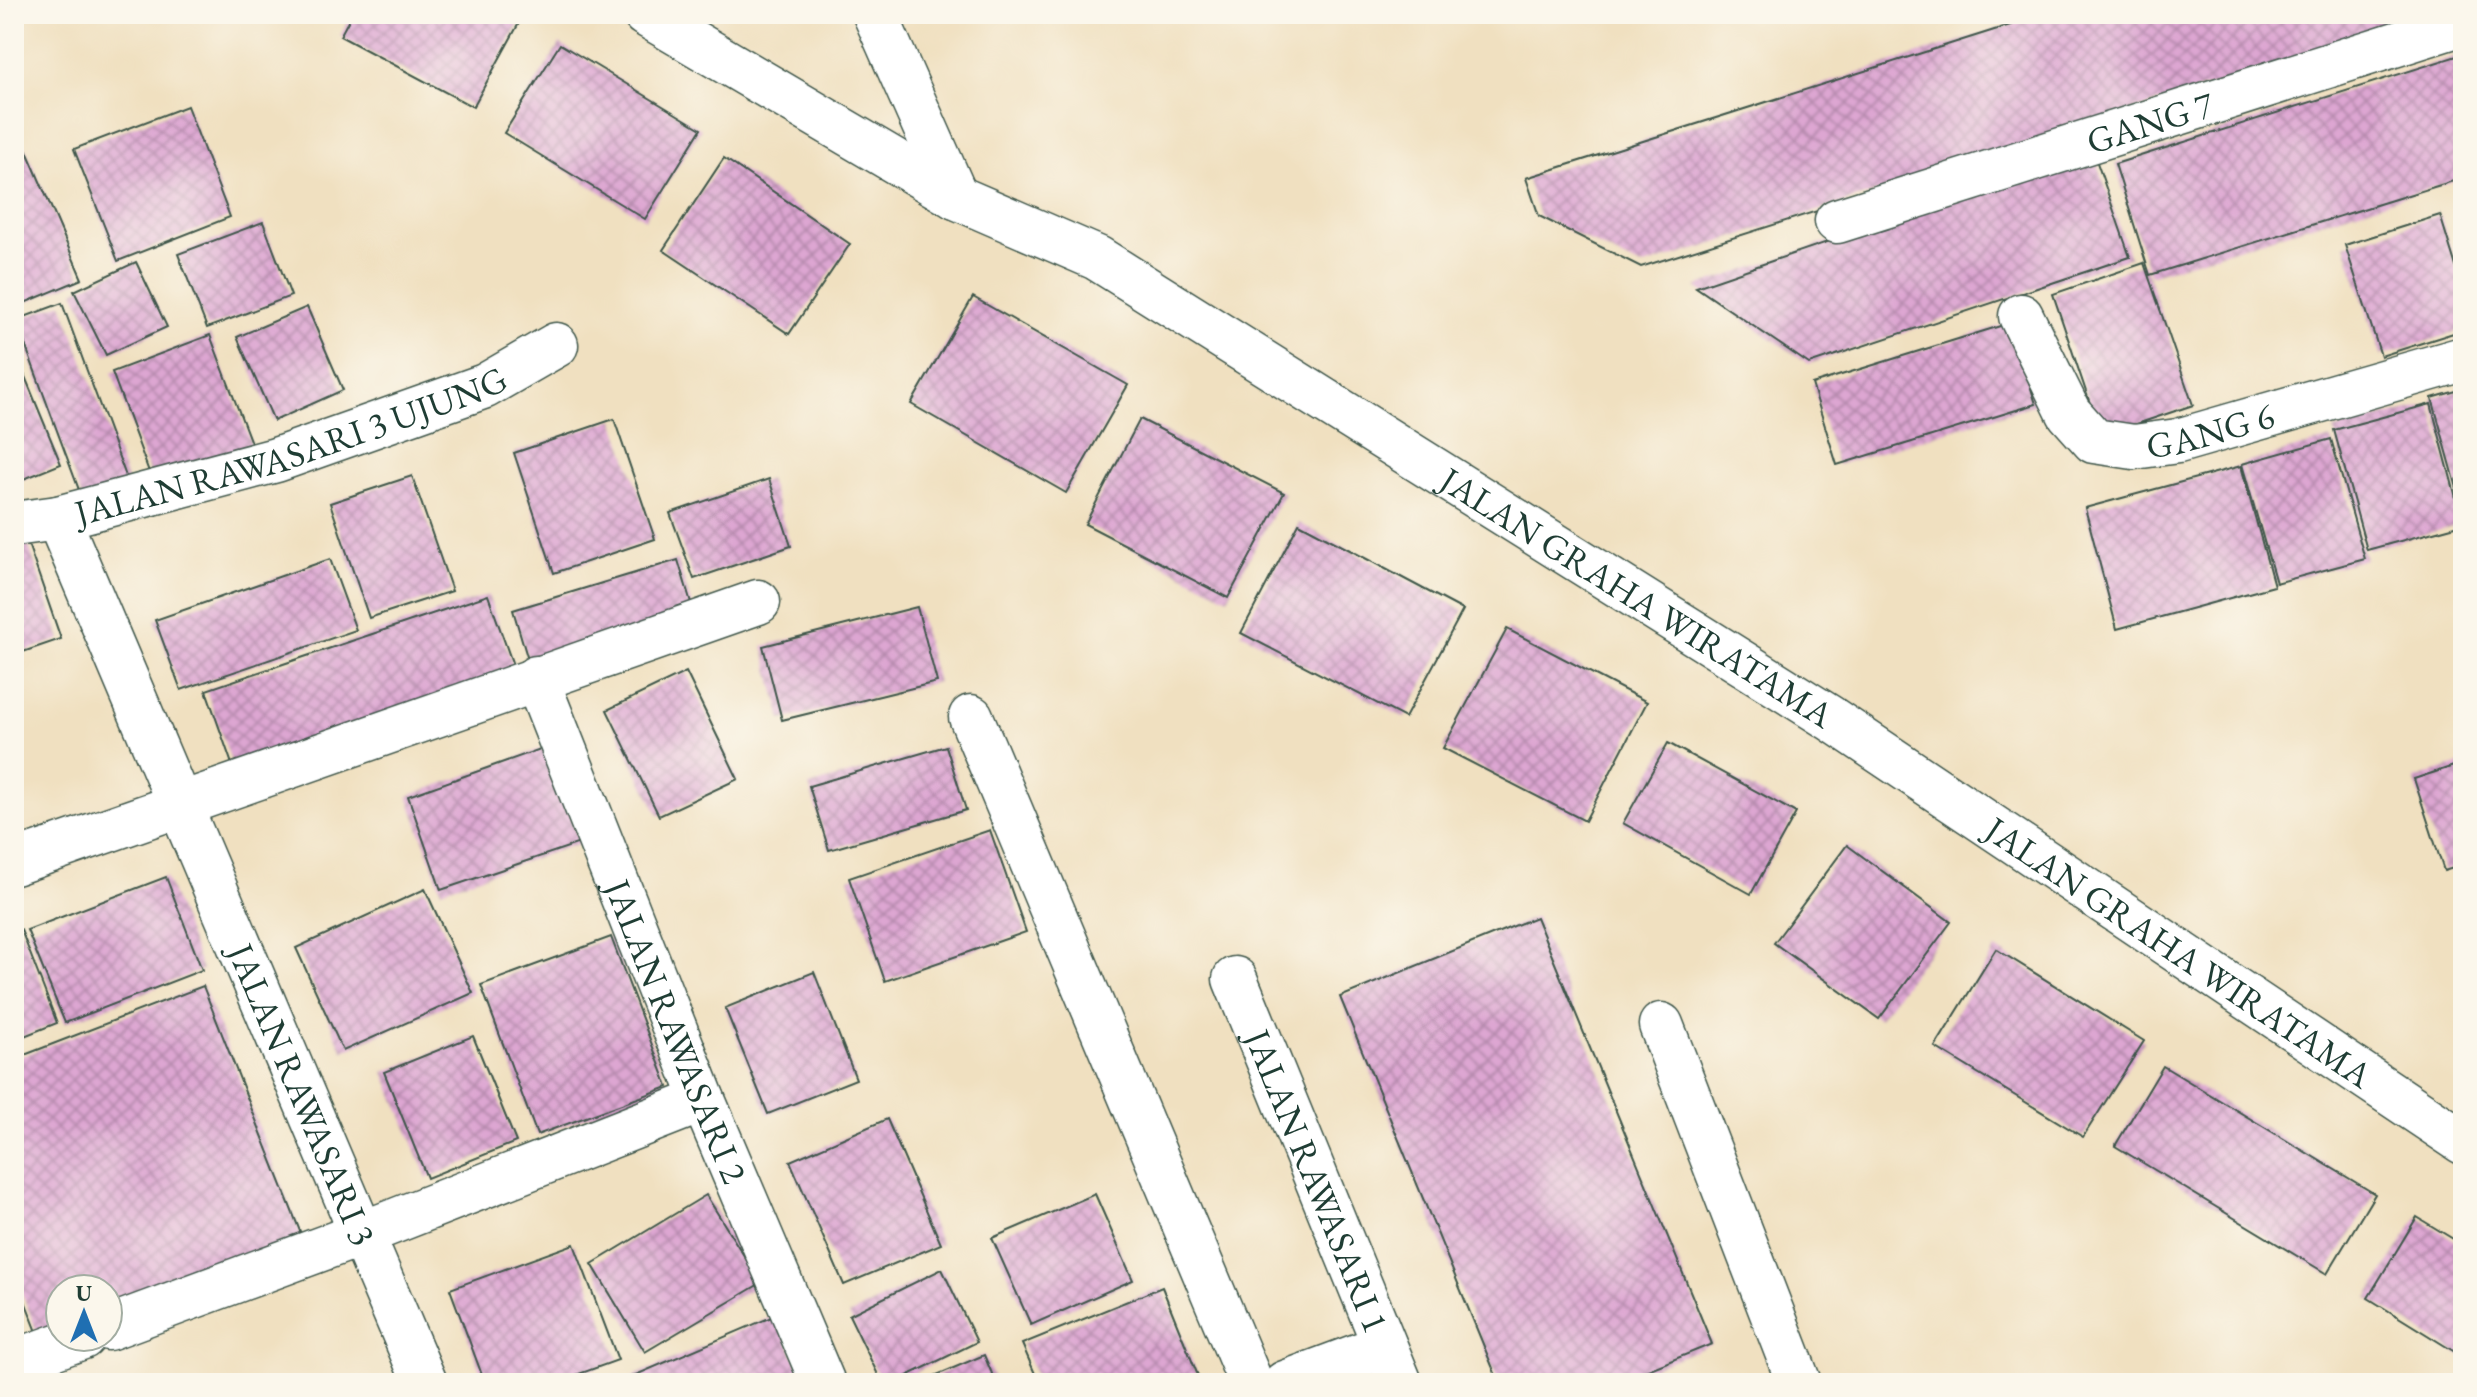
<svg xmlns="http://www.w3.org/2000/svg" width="2477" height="1397" viewBox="0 0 2477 1397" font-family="'EB Garamond',serif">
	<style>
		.building { fill: url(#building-cross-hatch) }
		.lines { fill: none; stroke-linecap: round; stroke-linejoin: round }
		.minor-casing { stroke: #3e5549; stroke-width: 47 }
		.minor { stroke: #fff; stroke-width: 44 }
		.labels { text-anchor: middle; stroke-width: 8; stroke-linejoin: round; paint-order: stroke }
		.street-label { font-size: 36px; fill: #1f3d34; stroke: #fbf7ec }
	</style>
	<defs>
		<pattern id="building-cross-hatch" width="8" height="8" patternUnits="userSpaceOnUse" patternTransform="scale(2)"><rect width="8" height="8" fill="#dda6d2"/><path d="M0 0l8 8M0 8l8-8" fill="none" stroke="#b388ab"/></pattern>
	</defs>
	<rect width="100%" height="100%" fill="#fbf7ec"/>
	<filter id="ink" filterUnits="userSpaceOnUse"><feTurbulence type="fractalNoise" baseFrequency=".0125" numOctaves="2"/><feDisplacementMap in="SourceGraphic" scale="16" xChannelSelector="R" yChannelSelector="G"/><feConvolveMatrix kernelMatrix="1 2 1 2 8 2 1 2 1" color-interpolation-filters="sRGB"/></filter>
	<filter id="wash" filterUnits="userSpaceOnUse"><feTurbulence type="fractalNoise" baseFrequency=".006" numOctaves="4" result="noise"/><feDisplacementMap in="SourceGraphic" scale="32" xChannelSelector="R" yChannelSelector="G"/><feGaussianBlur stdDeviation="1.8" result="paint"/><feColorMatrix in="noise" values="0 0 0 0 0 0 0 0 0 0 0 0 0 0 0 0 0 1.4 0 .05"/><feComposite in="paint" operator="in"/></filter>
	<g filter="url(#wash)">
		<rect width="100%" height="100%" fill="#f0e0c0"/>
		<g id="blocks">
			<g class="building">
				<path d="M352,14H524L473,107L340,36Z"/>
				<path d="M2045,14H2437L1641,267L1539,216L1526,178Z"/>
				<path d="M560,44L701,129L645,219L504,133Z"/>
				<path d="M2463,54V178L2150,275L2115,164Z"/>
				<path d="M187,106L230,217L118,261L74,149Z"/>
				<path d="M23,142L82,279L22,304L14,285V146Z"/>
				<path d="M2093,151L2130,257L1809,364L1696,287Z"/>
				<path d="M724,158L850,244L789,334L663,250Z"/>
				<path d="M2440,215L2463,289V330L2381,356L2345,245Z"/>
				<path d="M263,222L291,296L207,328L178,254Z"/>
				<path d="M136,262L167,327L106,355L74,291Z"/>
				<path d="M2144,263L2193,405L2101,436L2053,294Z"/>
				<path d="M973,297L1128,385L1066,493L911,404Z"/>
				<path d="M62,303L131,490L85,506L16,320Z"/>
				<path d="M307,307L343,390L274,421L237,337Z"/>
				<path d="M2010,323L2036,404L1837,465L1812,384Z"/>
				<path d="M210,335L254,451L155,488L112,372Z"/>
				<path d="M14,350L61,464L14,483Z"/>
				<path d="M2463,389V506H2462L2432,398Z"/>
				<path d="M2431,404L2463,524L2367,550L2334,430Z"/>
				<path d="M614,419L655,539L554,573L514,453Z"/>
				<path d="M1140,419L1284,493L1228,598L1085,524Z"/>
				<path d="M2331,439L2365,559L2276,583L2242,464Z"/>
				<path d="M2241,466L2274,586L2117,629L2085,508Z"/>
				<path d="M412,476L452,591L369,618L330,503Z"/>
				<path d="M769,479L791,546L694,579L670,513Z"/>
				<path d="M1299,523L1463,610L1405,718L1241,633Z"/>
				<path d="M28,544L61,639L14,655V548Z"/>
				<path d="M330,559L356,630L181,690L155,620Z"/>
				<path d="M678,560L696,619L531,670L513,610Z"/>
				<path d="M488,595L515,671L233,767L206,690Z"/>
				<path d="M917,607L937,682L782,720L763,646Z"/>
				<path d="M1507,629L1647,702L1585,821L1443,748Z"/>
				<path d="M686,672L738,779L659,816L607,710Z"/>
				<path d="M1668,743L1796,813L1751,894L1623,823Z"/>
				<path d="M946,746L966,810L829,850L809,786Z"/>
				<path d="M546,747L580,843L441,890L408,796Z"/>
				<path d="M2463,763V865L2444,871L2414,779Z"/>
				<path d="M990,830L1026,932L885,981L849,878Z"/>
				<path d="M1847,845L1951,922L1879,1019L1774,943Z"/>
				<path d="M166,877L202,970L65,1023L27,930Z"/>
				<path d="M425,889L473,993L343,1051L296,948Z"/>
				<path d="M1536,917L1712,1344L1616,1383H1499L1340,997Z"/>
				<path d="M21,930L57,1023L14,1040V932Z"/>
				<path d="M611,937L668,1087L537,1135L481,985Z"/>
				<path d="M1996,949L2144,1041L2083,1137L1935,1047Z"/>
				<path d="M814,972L856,1079L768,1114L725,1008Z"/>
				<path d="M203,986L303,1239L108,1316V1289H60V1334L41,1342L14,1273V1059Z"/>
				<path d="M473,1036L516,1142L427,1178L384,1072Z"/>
				<path d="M2163,1066L2375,1194L2327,1274L2115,1146Z"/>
				<path d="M887,1119L941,1244L844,1285L790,1161Z"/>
				<path d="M1095,1194L1133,1280L1031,1325L992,1238Z"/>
				<path d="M706,1195L761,1283L645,1352L592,1264Z"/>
				<path d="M2417,1217L2463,1245V1357L2368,1298Z"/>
				<path d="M574,1244L618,1360L554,1383H485L450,1289Z"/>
				<path d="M942,1269L977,1342L893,1383H882L849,1315Z"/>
				<path d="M1162,1287L1201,1383H1039L1022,1344Z"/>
				<path d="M776,1315L806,1383H634L631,1377Z"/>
				<path d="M984,1355L996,1383H918Z"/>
			</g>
		</g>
	</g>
	<g filter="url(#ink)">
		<use href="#blocks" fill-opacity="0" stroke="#3e5549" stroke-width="2"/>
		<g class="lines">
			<g class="minor-casing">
				<g id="minor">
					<path id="s1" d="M645,14L956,197L1097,258L1830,718L2463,1142"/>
					<path d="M875,14L956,197"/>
					<path id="s2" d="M1837,221L2463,23"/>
					<path id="s3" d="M2021,316L2069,413L2094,441L2134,447L2178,441L2463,359"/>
					<path id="s4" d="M58,518L425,1383"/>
					<path id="s5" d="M14,524L58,518L276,460L485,386L556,345"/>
					<path id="s6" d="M536,678L703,1100L823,1383"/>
					<path d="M971,717L1251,1383"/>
					<path d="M14,863L758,602"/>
					<path id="s7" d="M1235,979L1400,1383"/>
					<path d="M1661,1025L1799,1383"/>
					<path d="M108,1328L364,1233L703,1100"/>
					<path d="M14,1362L83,1337"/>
					<path d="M1285,1383L1384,1346"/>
				</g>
			</g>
			<use href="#minor" class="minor"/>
		</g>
	</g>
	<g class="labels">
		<g class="street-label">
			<text dy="13" stroke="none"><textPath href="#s2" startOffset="328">GANG 7</textPath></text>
			<text dy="13" stroke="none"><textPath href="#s3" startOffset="264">GANG 6</textPath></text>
			<text dy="13" stroke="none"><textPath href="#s5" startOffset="288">JALAN RAWASARI 3 UJUNG</textPath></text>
			<text dy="13" stroke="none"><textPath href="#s1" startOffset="1152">JALAN GRAHA WIRATAMA</textPath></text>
			<text dy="13" stroke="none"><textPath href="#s1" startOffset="1800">JALAN GRAHA WIRATAMA</textPath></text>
			<text dy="13" stroke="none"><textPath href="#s6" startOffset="380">JALAN RAWASARI 2</textPath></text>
			<text dy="13" stroke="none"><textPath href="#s4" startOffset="626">JALAN RAWASARI 3</textPath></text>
			<text dy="13" stroke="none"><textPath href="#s7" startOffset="218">JALAN RAWASARI 1</textPath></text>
		</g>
	</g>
	<rect width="2477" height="1397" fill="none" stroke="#fbf7ec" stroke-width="48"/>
	<g transform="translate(84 1313)"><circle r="38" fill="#fbf7ec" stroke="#a3ada2" stroke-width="2"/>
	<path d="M0-6L14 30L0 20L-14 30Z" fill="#1f6fb2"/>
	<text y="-12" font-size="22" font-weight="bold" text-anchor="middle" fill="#1f3d34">U</text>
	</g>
</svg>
